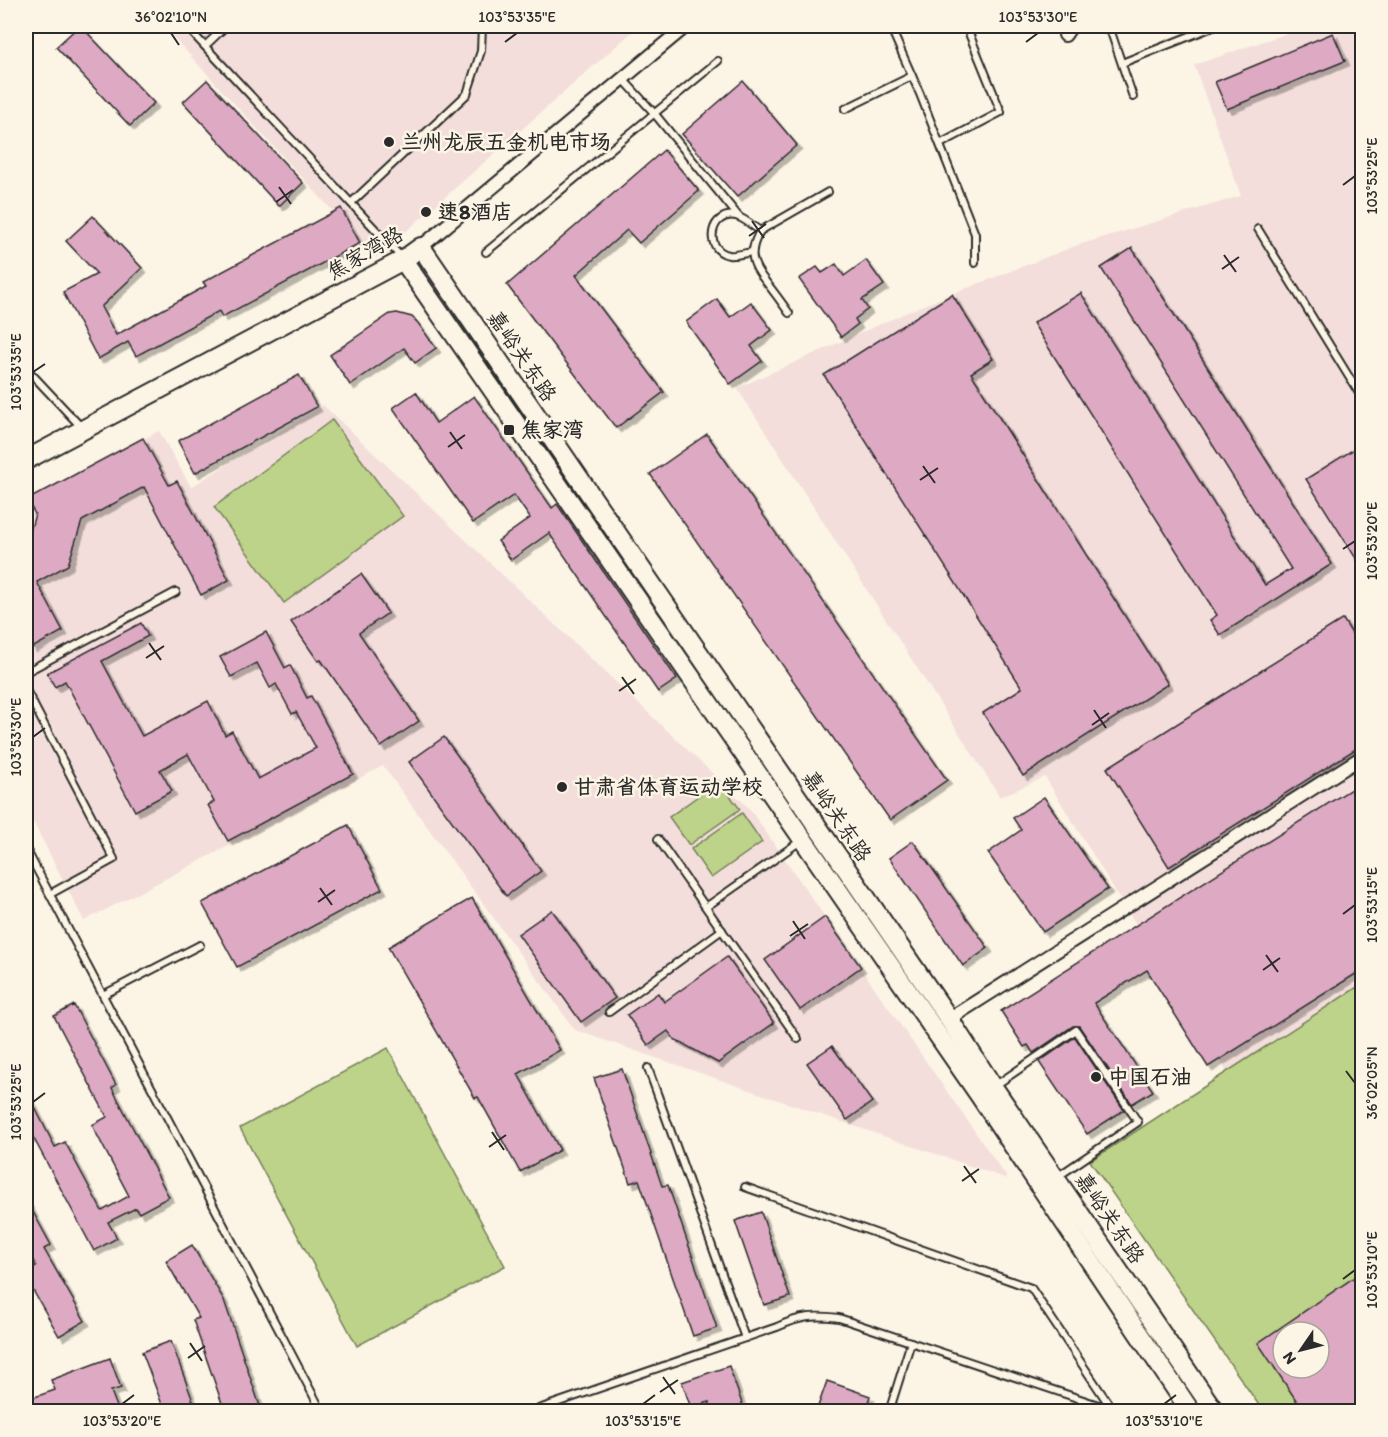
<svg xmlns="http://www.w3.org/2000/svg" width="1388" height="1437" viewBox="0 0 1388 1437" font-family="Itim,'LXGW WenKai TC',sans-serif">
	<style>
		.built { fill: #f3dedb }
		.green { fill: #bdd389; stroke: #747f5a; stroke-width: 1.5; fill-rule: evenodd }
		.building { fill: #dda9c3; stroke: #2b2b2b; stroke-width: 1.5; fill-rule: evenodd; filter: url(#shadow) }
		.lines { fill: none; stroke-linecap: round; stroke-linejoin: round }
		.lane-casing { stroke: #2b2b2b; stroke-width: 10 }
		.street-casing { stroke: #2b2b2b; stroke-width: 16 }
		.secondary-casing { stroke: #2b2b2b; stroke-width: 22 }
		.lane { stroke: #fcf5e5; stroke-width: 6 }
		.street { stroke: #fcf5e5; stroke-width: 12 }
		.secondary { stroke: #fcf5e5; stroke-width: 18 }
		.ticks { fill: none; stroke: #2b2b2b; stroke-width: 2 }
		.poi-dot { fill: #2b2b2b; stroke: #fcf5e5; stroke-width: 2 }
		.labels { text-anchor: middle; stroke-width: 5; stroke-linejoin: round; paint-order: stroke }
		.poi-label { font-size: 21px; font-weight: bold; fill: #2b2b2b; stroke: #fcf5e5; text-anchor: start }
		.street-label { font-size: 21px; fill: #2b2b2b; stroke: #fcf5e5 }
		.neatline { fill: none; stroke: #2b2b2b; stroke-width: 2 }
		.ticks-label { font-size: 15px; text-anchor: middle; fill: #2b2b2b }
	</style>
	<defs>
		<filter id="shadow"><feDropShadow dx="4.5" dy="4.5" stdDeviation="0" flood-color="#0004"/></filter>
	</defs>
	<rect width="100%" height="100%" fill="#fcf5e5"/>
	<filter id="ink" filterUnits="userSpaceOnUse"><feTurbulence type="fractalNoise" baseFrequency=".0167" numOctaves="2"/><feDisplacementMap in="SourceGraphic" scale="12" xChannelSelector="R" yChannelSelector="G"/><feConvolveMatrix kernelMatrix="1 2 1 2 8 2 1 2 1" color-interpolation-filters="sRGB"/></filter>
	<g filter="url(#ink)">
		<g class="built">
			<path d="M163,26H639L376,258Z"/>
			<path d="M1308,26H1362V984L1227,1072L1045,777L1000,797L737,388L921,306L1075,246L1241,196L1194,65Z"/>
			<path d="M323,405L749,808L1008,1179L575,1030L383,766L84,921L26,808V500L159,431L191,487Z"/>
		</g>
		<g class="green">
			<path d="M332,420L403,516L284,603L214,507Z"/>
			<path d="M719,781L740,809L689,845L669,817Z"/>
			<path d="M742,813L762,842L711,878L691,849Z"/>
			<path d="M1362,984V1411H1263L1090,1161ZM1283,1332H1319V1368H1283Z"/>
			<path d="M388,1048L505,1266L357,1346L240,1128Z"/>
		</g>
		<g class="building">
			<path d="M79,26H81L154,103L130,126L56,47Z"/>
			<path d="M1333,33L1345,61L1227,109L1215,82Z"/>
			<path d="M207,80L303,183L279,206L183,102Z"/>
			<path d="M743,81L797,145L737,197L682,134Z"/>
			<path d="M664,150L699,191L639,243L627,230L576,275L664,392L616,428L507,285Z"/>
			<path d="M341,208L360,243L222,317L219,311L136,356L128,342L98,359L63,292L97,274L66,241L93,216L142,268L101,307L116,335L206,286L203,282Z"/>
			<path d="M1132,248L1332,564L1220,635L1210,620L1217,615L1033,323L1081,293L1265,585L1291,569L1101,268Z"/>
			<path d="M866,260L884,285L862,300L868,309L855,319L858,324L841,337L799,279L817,267L822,273L836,264L844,276Z"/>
			<path d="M952,294L993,359L971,373L1168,684L1023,776L983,713L1022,688L824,375Z"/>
			<path d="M717,299L730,317L751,302L772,330L751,346L762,361L730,384L686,322Z"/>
			<path d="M397,313L412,317L418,323L436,348L415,363L404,348L350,385L330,355L390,314Z"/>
			<path d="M299,375L317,407L195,473L178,441Z"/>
			<path d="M416,392L436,423L474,396L552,508L557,504L677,679L658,692L549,533L511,560L498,541L530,518L514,495L473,523L393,408Z"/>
			<path d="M707,434L947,780L890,820L650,474Z"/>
			<path d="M143,438L169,485L177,481L229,580L201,595L144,487L82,521L68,565L37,582L63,631L32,648L26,635V546L35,514L27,500Z"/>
			<path d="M1362,444V568L1306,479Z"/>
			<path d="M361,574L388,613L359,633L419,721L381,747L321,660L318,661L291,622Z"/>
			<path d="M1343,619L1362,650V745L1169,867L1107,768Z"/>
			<path d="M141,623L148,636L102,661L142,736L208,701L225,735L232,731L258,779L316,748L296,712L292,714L276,684L270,688L257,663L231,677L220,657L266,632L285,668L290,665L307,698L311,696L353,774L228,841L208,805L214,802L188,754L160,770L172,791L135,811L65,681L55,687L47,673Z"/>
			<path d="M444,737L541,871L506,896L409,762Z"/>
			<path d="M1362,782V970L1208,1067L1147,970L1094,1003L1153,1091L1132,1104L1079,1026H1073L1033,1053L1028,1045L1024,1047L1001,1011Z"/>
			<path d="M1044,797L1108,889L1043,932L988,853L1021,830L1013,818Z"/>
			<path d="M348,825L382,889L237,967L202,903Z"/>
			<path d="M913,841L988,948L963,966L889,858Z"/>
			<path d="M472,898L560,1050L518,1074L560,1150L520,1172L478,1097L475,1098L388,947Z"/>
			<path d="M552,910L615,998L581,1022L518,934Z"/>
			<path d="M825,917L861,967L800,1010L765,960Z"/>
			<path d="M727,957L774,1023L718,1063L674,1039L668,1031L648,1045L627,1015L658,993L664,1002Z"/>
			<path d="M74,1005L116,1085L112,1088L169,1197L139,1213L136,1208L108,1222L117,1238L94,1251L33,1137L30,1139L26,1129V1090L55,1147L65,1142L102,1211L129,1196L92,1125L107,1117L54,1016Z"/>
			<path d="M1075,1037L1124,1110L1087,1134L1039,1062Z"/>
			<path d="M832,1046L872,1102L847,1120L807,1063Z"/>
			<path d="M622,1069L662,1186L668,1185L717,1328L693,1336L639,1180L630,1183L594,1078Z"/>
			<path d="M26,1199L51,1245L44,1249L85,1321L59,1336L26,1278V1272L36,1266L26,1248Z"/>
			<path d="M761,1212L790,1297L764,1305L735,1221Z"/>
			<path d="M192,1245L224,1300L262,1412H225L193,1320L199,1318L166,1261Z"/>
			<path d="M1362,1272V1404L1352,1412H1304L1258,1343ZM1283,1332H1319V1368H1283Z"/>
			<path d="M171,1341L197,1412H165L142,1352Z"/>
			<path d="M110,1358L121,1388L111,1391L119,1412H26V1400L55,1390L51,1380Z"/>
			<path d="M729,1366L745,1412H713L709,1402L691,1408L682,1382Z"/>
			<path d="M827,1381L870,1396L865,1412H816Z"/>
		</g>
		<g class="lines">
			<g class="lane-casing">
				<g id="lane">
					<path d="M186,26L402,258"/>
					<path d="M890,26L920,94L975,234V263"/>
					<path d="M1100,26L1111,32L1133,97"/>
					<path d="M205,46L226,26"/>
					<path d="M1122,63L1215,26"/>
					<path d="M623,79L654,113L739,217"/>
					<path d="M845,109L912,76"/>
					<path d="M940,144L1001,112L966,26"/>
					<path d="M351,203L467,94L481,51L482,26"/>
					<path d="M1258,229L1362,398"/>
					<path d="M486,252L718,61"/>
					<path d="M752,252C745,253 736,256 729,255C703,250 710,211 736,216C744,218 753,226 760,231"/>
					<path d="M789,313C782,303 774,292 766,282C751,264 748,252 760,231L828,192"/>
					<path d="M26,368L83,429"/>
					<path d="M26,672L176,592"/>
					<path d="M26,690L114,859L50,894"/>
					<path d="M658,839L798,1039"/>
					<path d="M26,849L322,1412"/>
					<path d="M706,907L802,840"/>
					<path d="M103,995L200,945"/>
					<path d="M609,1012L722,930"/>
					<path d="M648,1068L745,1338"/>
					<path d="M996,1085L1076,1030L1138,1122L1057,1177"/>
					<path d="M745,1187L1031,1288L1112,1409"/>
					<path d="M530,1412L777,1327C801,1316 812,1315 839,1318L1113,1410"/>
					<path d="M889,1412L911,1342"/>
				</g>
			</g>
			<g class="street-casing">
				<g id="street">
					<path d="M1065,35L1071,26"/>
					<path d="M421,247L686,26"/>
					<path d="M949,1019L1362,757"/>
				</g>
			</g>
			<g class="secondary-casing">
				<g id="secondary">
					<path d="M403,260L980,1096L1191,1412"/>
					<path d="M26,460L403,260L421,247L949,1019L993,1087L1215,1412"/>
				</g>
			</g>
			<use href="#lane" class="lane"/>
			<use href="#street" class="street"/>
			<use href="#secondary" class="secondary"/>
		</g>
	</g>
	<path class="ticks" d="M171,33L179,45M505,42L517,33M1026,42L1038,33M1343,185L1355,176M279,187L291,204M276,202L293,190M752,221L764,238M749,236L766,224M1224,255L1236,272M1222,269L1239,257M33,372L45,364M450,432L462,449M448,447L465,435M923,466L935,483M920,480L938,468M1343,549L1355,541M149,643L161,660M146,658L164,646M622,677L634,694M619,691L636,679M1094,710L1106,728M1092,725L1109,713M33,737L45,728M320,888L332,905M318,902L335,890M1343,914L1355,905M793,921L805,939M790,936L808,924M1266,955L1278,972M1263,970L1280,958M1346,1071L1355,1083M33,1102L45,1093M492,1132L504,1150M489,1147L506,1135M964,1166L976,1183M962,1181L979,1169M1343,1279L1355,1270M190,1343L202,1361M188,1358L205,1346M663,1377L675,1394M660,1392L678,1380M122,1404L134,1395M643,1404L655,1395M1164,1404L1176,1395"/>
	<g class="poi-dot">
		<circle cx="389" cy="142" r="6"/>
		<circle cx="426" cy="212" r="6"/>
		<rect x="503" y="424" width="12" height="12" rx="3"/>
		<circle cx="562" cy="787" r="6"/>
		<circle cx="1096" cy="1077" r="6"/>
	</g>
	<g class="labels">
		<g class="poi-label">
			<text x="401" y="149">兰州龙辰五金机电市场</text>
			<text x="438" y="219">速8酒店</text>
			<text x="521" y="437">焦家湾</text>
			<text x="574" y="794">甘肃省体育运动学校</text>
			<text x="1108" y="1084">中国石油</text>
		</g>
		<g class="street-label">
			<text transform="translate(365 253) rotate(-30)" y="7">焦家湾路</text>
			<text transform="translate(522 356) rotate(56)" y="7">嘉峪关东路</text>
			<text transform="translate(837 816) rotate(56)" y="7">嘉峪关东路</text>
			<text transform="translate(1110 1218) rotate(56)" y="7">嘉峪关东路</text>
		</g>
	</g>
	<rect width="1388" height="1437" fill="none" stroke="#fcf5e5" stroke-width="66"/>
	<g transform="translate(1301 1350) rotate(235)"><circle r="28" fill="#fcf5e5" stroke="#a8a49b" stroke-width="1.5"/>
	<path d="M0-4.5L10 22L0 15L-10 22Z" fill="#2b2b2b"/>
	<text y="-9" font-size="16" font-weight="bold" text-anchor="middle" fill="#2b2b2b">N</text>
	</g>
	<rect x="33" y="33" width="1322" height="1371" class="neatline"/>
	<g class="ticks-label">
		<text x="171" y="22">36°02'10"N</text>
		<text x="517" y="22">103°53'35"E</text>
		<text x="1038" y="22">103°53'30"E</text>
		<text transform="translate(1372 176) rotate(-90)" y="5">103°53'25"E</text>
		<text transform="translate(16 372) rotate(-90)" y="5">103°53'35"E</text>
		<text transform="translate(1372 541) rotate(-90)" y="5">103°53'20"E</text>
		<text transform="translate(16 737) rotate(-90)" y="5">103°53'30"E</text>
		<text transform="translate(1372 905) rotate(-90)" y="5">103°53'15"E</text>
		<text transform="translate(1372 1083) rotate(-90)" y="5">36°02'05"N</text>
		<text transform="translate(16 1102) rotate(-90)" y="5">103°53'25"E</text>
		<text transform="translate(1372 1270) rotate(-90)" y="5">103°53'10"E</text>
		<text x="122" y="1426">103°53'20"E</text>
		<text x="643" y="1426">103°53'15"E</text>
		<text x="1164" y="1426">103°53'10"E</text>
	</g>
</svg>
